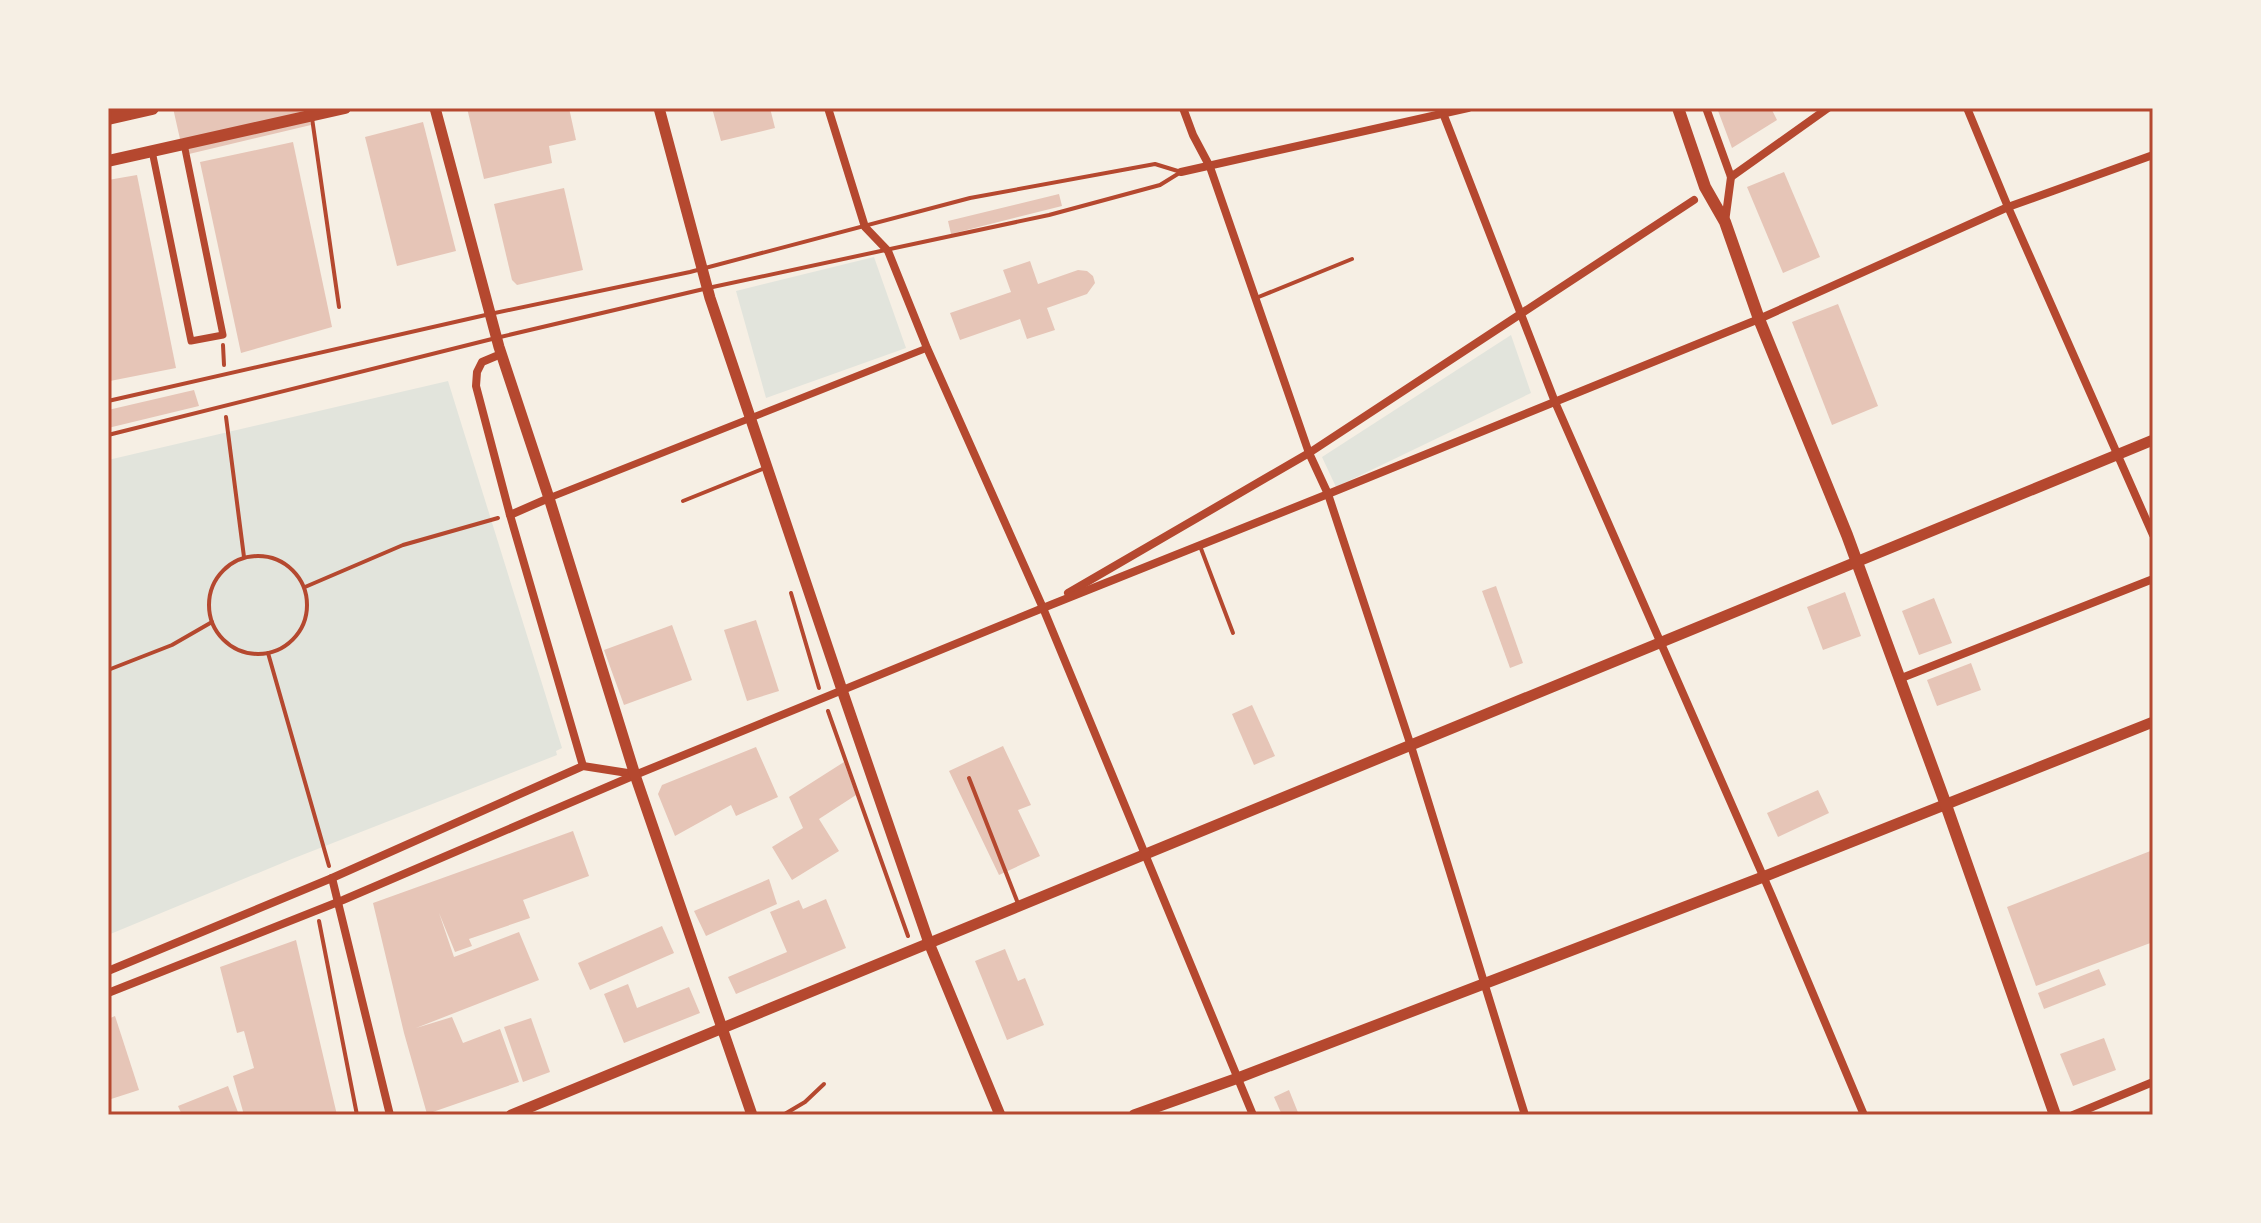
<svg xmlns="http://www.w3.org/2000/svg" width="2261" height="1223" viewBox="0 0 2261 1223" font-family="'Libre Baskerville',serif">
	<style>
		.green { fill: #e2e4dc }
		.building { fill: #e6c5b7 }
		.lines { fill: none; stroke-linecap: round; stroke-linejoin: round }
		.path { stroke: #b5482f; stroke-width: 4 }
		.service { stroke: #b5482f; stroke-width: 4 }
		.pedestrian { stroke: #b5482f; stroke-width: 7 }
		.minor { stroke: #b5482f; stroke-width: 8 }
		.tertiary { stroke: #b5482f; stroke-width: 11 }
		.secondary { stroke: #b5482f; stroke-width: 12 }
		.primary { stroke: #b5482f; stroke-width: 14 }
		.neatline { fill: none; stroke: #b5482f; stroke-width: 3 }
	</style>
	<rect width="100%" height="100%" fill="#f6efe4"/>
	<g class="green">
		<path d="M874,257L906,348L766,398L736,291Z"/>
		<path d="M1511,335L1531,393L1336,487L1322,457Z"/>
		<path d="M448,381L562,748L556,751L557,755L292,859L108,935V460Z"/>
	</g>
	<g class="building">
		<path d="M173,108H307L311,125L189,154L185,138L180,139Z"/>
		<path d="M467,108H569L576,140L549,146L552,163L484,179Z"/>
		<path d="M712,108H770L775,128L721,141Z"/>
		<path d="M1717,108H1771L1777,120L1732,148Z"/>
		<path d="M423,122L456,251L397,266L365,137Z"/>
		<path d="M293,142L332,327L241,353L200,162Z"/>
		<path d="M1784,172L1820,257L1783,273L1747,187Z"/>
		<path d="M137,175L176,368L110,381L108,372V180Z"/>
		<path d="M564,188L583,270L517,285L512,280L494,204Z"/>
		<path d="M1059,194L1062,206L951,234L948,221Z"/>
		<path d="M1030,261L1038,284L1078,270L1087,271L1093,276L1095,283L1087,294L1047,308L1055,330L1027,339L1020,319L960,340L950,313L1011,292L1003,270Z"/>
		<path d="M1838,304L1878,406L1832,425L1792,322Z"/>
		<path d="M194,390L199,406L108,428V410Z"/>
		<path d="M1496,586L1523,663L1510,668L1482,591Z"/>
		<path d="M1845,592L1861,636L1823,650L1807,607Z"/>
		<path d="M1934,598L1952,643L1919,655L1902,611Z"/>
		<path d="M756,620L779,691L747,701L724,630Z"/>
		<path d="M672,625L692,680L624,705L604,650Z"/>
		<path d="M1971,663L1981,690L1937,706L1927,680Z"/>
		<path d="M1252,705L1275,756L1254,765L1232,714Z"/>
		<path d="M1003,746L1031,805L1018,810L1040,856L999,875L949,771Z"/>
		<path d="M756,747L778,797L736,816L731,805L675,836L658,794L662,785Z"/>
		<path d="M844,762L856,795L819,819L839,851L792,880L772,847L803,828L789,797Z"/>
		<path d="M1818,790L1829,813L1778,837L1767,813Z"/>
		<path d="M573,831L589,876L523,900L530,918L469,939L472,946L455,952L439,913L454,957L519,932L539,980L416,1028L452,1017L463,1043L500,1029L519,1082L427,1114L404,1033L373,903Z"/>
		<path d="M2153,850V942L2036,986L2007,907Z"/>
		<path d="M769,879L777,904L706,936L694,911Z"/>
		<path d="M826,899L846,948L736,994L728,977L787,952L770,912L799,900L803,909Z"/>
		<path d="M662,926L674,953L590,990L578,963Z"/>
		<path d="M296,940L337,1115H244L233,1076L254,1068L244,1031L237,1033L220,967Z"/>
		<path d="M1005,949L1018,981L1025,978L1044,1025L1007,1040L975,961Z"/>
		<path d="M2099,969L2106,985L2044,1009L2038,993Z"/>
		<path d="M628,984L637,1008L689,987L700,1013L624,1043L604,994Z"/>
		<path d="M115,1016L139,1090L108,1100V1019Z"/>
		<path d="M531,1018L550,1072L523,1082L504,1027Z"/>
		<path d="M2104,1038L2116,1070L2073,1086L2060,1054Z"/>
		<path d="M228,1086L239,1115H182L178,1106Z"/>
		<path d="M1289,1090L1299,1115H1282L1274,1097Z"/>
	</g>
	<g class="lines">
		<g class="path">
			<path d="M223,345L224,365"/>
			<path d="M226,417L244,557"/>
			<circle cx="258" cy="605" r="49"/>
			<path d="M305,587L403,545L498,518"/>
			<path d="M791,593L819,688"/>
			<path d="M268,653L329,866"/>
			<path d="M108,670L172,645L212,622"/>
			<path d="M828,711L908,936"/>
			<path d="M319,921L357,1115"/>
		</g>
		<g class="service">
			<path d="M585,108H586"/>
			<path d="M312,118L339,307"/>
			<path d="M1256,298L1352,259"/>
			<path d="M108,401L490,314L690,272L970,198L1155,164L1181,172"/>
			<path d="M108,435L496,338L708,288L1049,215L1160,185L1181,172"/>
			<path d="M683,501L765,468"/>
			<path d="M1200,546L1233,633"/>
			<path d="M969,778L1019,906"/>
			<path d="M783,1115L805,1102L824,1084"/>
		</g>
		<g class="pedestrian">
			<path d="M152,151L191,341L223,335L184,144"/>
			<path d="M549,498L927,348"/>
		</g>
		<g class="minor">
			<path d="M828,108L865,227L888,251L927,348L1043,608L1253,1115"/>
			<path d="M1183,108L1193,135L1210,167L1309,453L1328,494L1411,746L1525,1115"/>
			<path d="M1441,108L1555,402L1771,894L1864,1115"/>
			<path d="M1706,108L1731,177L1725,222"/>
			<path d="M1967,108L2008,207L2153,535"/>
			<path d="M1181,172L1468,108"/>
			<path d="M1731,177L1828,108"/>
			<path d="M501,354L482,362L477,372L476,386L510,515L583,766"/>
			<path d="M510,515L549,498"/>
			<path d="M1068,593L1309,453L1694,200"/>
			<path d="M1899,679L2153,579"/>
			<path d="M332,878L390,1115"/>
			<path d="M108,971L332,878L583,766L634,774"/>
			<path d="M108,993L343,900L635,775L1043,608L1328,494L1759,319L2008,207L2153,155"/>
			<path d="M2073,1115L2153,1082"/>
		</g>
		<g class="tertiary">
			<path d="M435,108L499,347L549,498L635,775L752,1115"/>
			<path d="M659,108L710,298L842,690L929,943L1000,1115"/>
			<path d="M511,1115L2153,440"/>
			<path d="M1134,1115L1238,1078L1763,877L2153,722"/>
		</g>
		<g class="secondary">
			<path d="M1678,108L1705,187L1725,222L1759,319L1847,535L1946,805L2055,1115"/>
			<path d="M108,161L345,108"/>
		</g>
		<path class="primary" d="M108,118L152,108"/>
	</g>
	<rect width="2261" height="1223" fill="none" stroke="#f6efe4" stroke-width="220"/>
	<rect x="110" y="110" width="2041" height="1003" class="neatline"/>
</svg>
